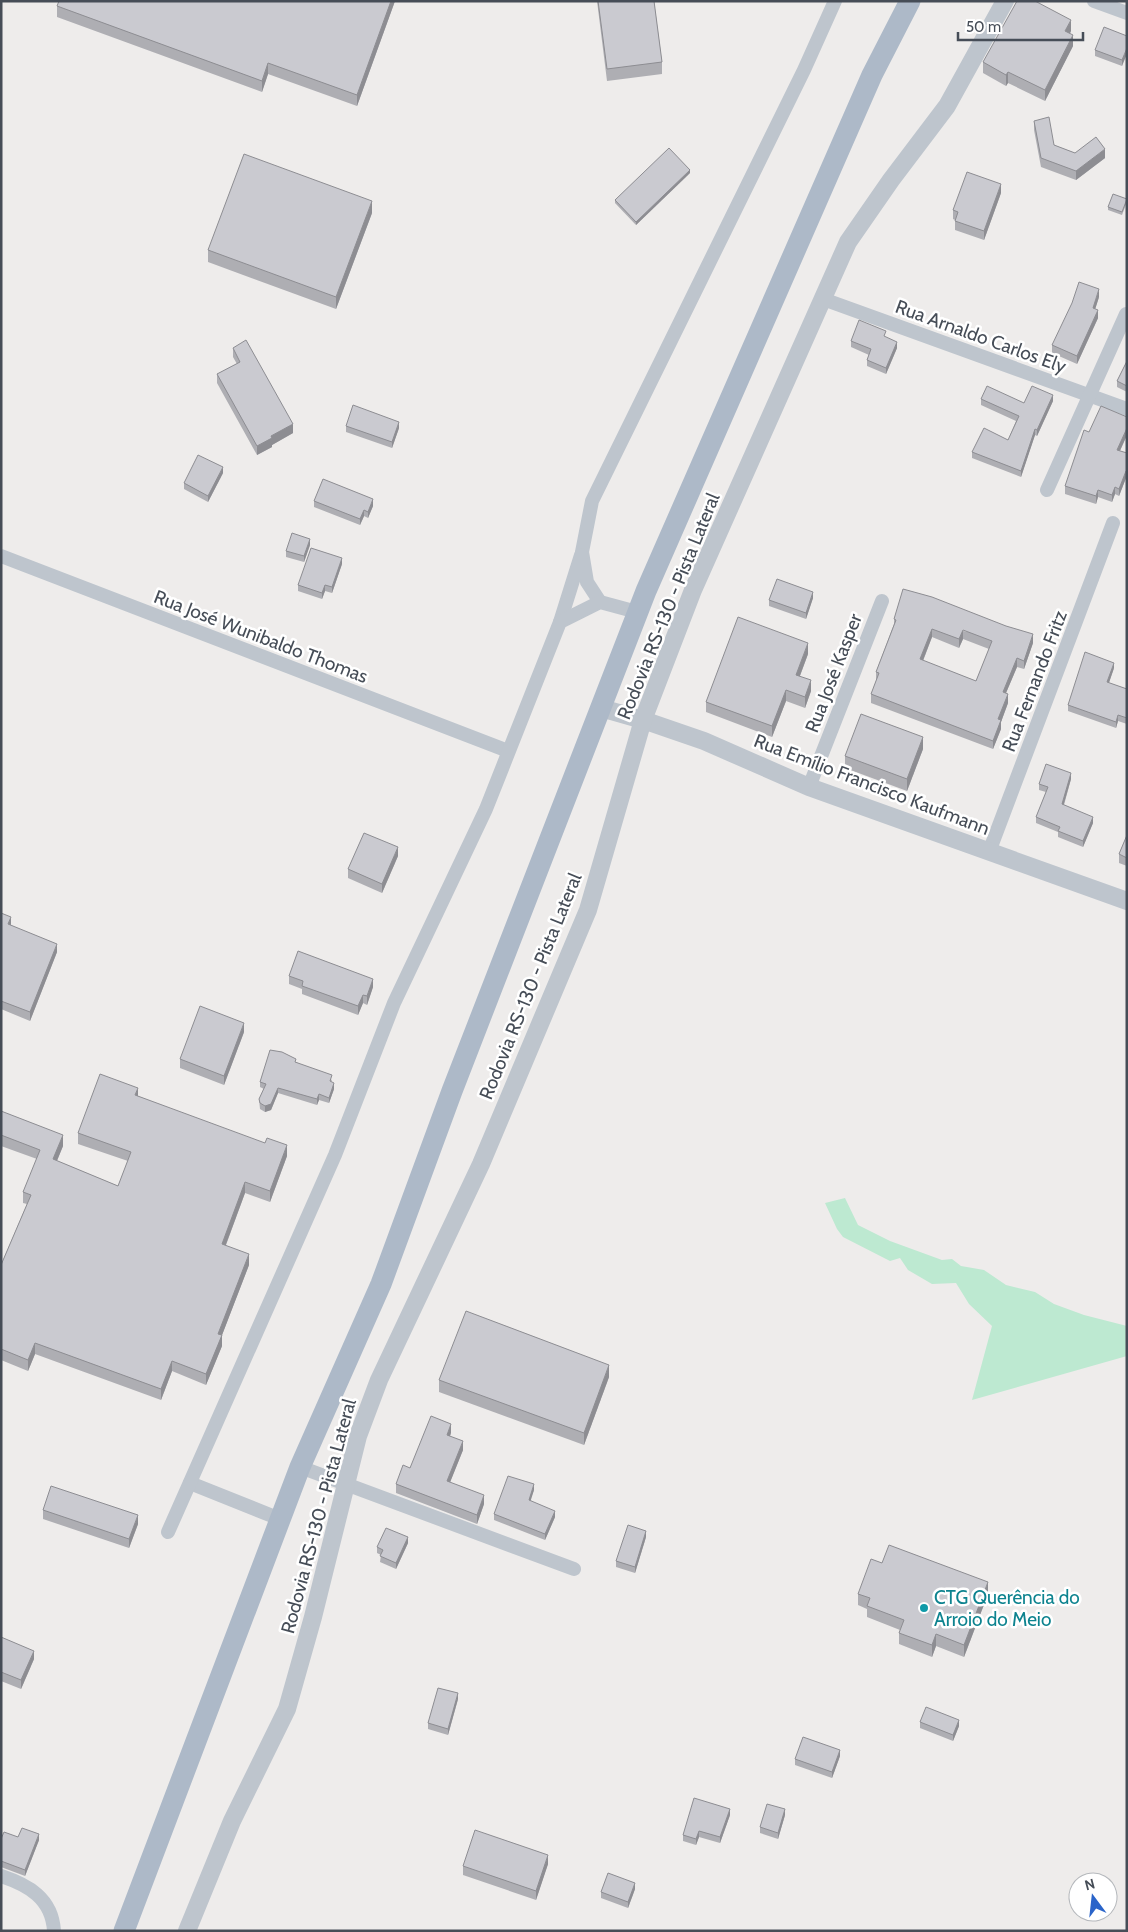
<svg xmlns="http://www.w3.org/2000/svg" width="1128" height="1932" viewBox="0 0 1128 1932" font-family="Cabin,sans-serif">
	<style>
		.green { fill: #bde9d1 }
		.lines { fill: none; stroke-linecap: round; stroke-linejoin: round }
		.minor { stroke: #bec5cd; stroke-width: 14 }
		.tertiary { stroke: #bec5cd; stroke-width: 18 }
		.primary { stroke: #adb9c8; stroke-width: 21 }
		.wall { fill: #aeaeb3; fill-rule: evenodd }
		.shaded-wall { fill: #8d8d92 }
		.building { fill: #cacad0; stroke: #8d8d92; fill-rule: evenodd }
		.culture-dot { fill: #0f9aa8; stroke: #fff; stroke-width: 2 }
		.labels { text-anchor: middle; stroke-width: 5; stroke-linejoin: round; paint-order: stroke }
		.street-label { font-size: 19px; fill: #464d57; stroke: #fff }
		.culture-label { font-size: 19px; fill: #0d838f; stroke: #fff; text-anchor: start }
	</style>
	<rect width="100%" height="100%" fill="#eeeceb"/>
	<path class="green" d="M845,1198L858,1225L890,1241L942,1260L952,1259L961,1266L984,1270L1006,1285L1035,1292L1054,1304L1084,1315L1127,1326V1356L972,1400L992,1326L969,1304L956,1283L932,1284L908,1270L900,1258L890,1261L843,1237L837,1229L825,1203Z"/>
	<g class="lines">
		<g class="minor">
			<path d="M1094,1L1127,13"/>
			<path d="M823,299L1127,409"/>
			<path d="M1047,490L1126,314"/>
			<path d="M1,556L508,751"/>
			<path d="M600,602L587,582L582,552L592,501L804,70L835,1"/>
			<path d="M560,622L581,555"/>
			<path d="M809,787L882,601"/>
			<path d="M989,852L1113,523"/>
			<path d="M300,1467L574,1569"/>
			<path d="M190,1483L280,1519"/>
			<path d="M168,1532L335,1155L394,1003L486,809L560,622L600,602L637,612"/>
			<path d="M1,1876C28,1885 52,1898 54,1931"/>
		</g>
		<g class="tertiary">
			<path d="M601,708L643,720L704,741L809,787L1127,901"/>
			<path d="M187,1931L232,1821L287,1709L313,1617L358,1436L379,1380L481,1164L588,910L643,720L693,590L848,242L891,180L947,106L1005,1"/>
		</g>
		<path class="primary" d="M124,1931L300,1467L381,1284L452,1091L646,591L872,75L910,1"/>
	</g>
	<g class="wall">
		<path d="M395,1L357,106L268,74L262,92L57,17V6Z"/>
		<path d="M597,1H654L662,62V74L607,81Z"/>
		<path d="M1071,31L1070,34L1073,46L1045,101L1008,83L1006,86L983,73V62Z"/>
		<path d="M1127,36L1122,66L1095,56V50Z"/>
		<path d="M1034,121L1054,145L1075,153L1105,158L1076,180L1041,167L1034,130Z"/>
		<path d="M690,173L636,225L615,203V200Z"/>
		<path d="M1001,193L984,240L955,230V220L953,219V210Z"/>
		<path d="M1127,202L1122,215L1108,210V207Z"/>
		<path d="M372,213L336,309L208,262V250Z"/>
		<path d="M1099,297L1095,309L1098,318L1077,364L1052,353V345Z"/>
		<path d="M885,337L897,348L886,374L867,366V360L869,355L851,347V341Z"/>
		<path d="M233,348L293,433L272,445V447L257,455L217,383V374L237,364L233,357Z"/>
		<path d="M1127,361V392L1117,387V381Z"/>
		<path d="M981,399L1024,403L1053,401L1037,436L1035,435L1021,477L972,458V452L1008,440L1016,421L981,405Z"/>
		<path d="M346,426L399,428L392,448L346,432Z"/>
		<path d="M1089,432L1127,435L1120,451L1127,453V478H1126L1119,496L1115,494L1112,502L1098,497L1096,504L1065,494V486Z"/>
		<path d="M223,473L208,502L184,489V483Z"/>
		<path d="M314,501L373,506L368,518L364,516L360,525L314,507Z"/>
		<path d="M310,545L304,562L286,557V551Z"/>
		<path d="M342,564L332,593L325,591L322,599L298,591V585Z"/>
		<path d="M813,598L806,619L769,606V600Z"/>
		<path d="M894,619L1033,643L1024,669L1017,667L1006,693L1008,703L1001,722V729L993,749L871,703V694L876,681V672L894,624ZM932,637L959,648L963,639L989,649L976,681L923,661Z"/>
		<path d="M808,654L800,676L811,691L805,708L786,701L772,737L706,712V702Z"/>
		<path d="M1114,668L1109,683L1127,689V724L1118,721L1116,728L1068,711V705Z"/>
		<path d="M923,749L907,791L845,768V756Z"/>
		<path d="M1071,779L1064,805L1093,823L1083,847L1058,837V832L1036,823V817L1046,792L1039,790V784Z"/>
		<path d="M1127,835V866L1119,863V854Z"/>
		<path d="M398,856L382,893L348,878V869Z"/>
		<path d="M1,913L11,925L57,952L30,1021L1,1009Z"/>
		<path d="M289,976L373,987L367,1005L363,1003L358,1015L302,994V989L289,984Z"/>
		<path d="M244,1032L224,1085L180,1068V1059Z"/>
		<path d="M296,1062L332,1080L331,1082L334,1089L329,1103L319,1100L317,1105L278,1093L271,1110L265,1112L260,1109L259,1099L264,1089L260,1087V1082Z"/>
		<path d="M138,1096L287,1156L270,1202L245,1193L226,1245L249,1265L222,1335V1346L206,1385L172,1371L161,1400L35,1354L28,1371L1,1360V1265L27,1204L23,1203V1192L37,1159L1,1146V1111L63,1146L57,1161L118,1186L128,1161L78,1144V1133Z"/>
		<path d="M609,1377L584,1445L439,1392V1380Z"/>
		<path d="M451,1433L450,1436L463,1450L450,1482L484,1504L477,1524L396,1493V1484L410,1468Z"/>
		<path d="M534,1490L530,1500L555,1517L545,1540L494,1520V1514Z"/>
		<path d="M43,1510L138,1524L129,1548L43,1519Z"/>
		<path d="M646,1537L635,1573L616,1567V1561Z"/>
		<path d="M408,1543L396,1569L380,1562L381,1555L377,1553V1547Z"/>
		<path d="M882,1563L988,1594L964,1657L936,1646L932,1657L899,1644V1633L900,1630L867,1617V1609L858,1605V1594Z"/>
		<path d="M1,1637L34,1659L21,1689L1,1681Z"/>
		<path d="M458,1699L448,1735L428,1729V1723Z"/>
		<path d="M920,1722L959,1726L953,1741L920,1728Z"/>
		<path d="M840,1756L832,1778L795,1765V1759Z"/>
		<path d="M730,1815L720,1843L699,1837L696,1845L683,1841V1835Z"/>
		<path d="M785,1815L778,1839L760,1833V1827Z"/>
		<path d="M18,1837L39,1840L25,1876L1,1867V1839Z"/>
		<path d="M548,1864L536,1900L463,1875V1866Z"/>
		<path d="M635,1889L628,1908L601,1898V1892Z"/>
	</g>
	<g class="shaded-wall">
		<path d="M391,1H395L357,106V95Z"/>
		<path d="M1071,20V31L1065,42V31Z"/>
		<path d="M1073,35V46L1045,101V90Z"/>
		<path d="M1127,48V54L1122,66V60Z"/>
		<path d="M268,63V74L262,92V81Z"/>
		<path d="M1008,72V83L1006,86V75Z"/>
		<path d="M1105,149V158L1076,180V171Z"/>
		<path d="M690,170V173L636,225V222Z"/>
		<path d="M1001,184V193L984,240V231Z"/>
		<path d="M372,201V213L336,309V297Z"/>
		<path d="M1099,289V297L1093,316V308Z"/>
		<path d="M1098,310V318L1077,364V356Z"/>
		<path d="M897,342V348L886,374V368Z"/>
		<path d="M1053,395V401L1037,436V430Z"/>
		<path d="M399,422V428L392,448V442Z"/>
		<path d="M293,424V433L272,445V447L257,455V446L271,436Z"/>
		<path d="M1127,428V435L1117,457V450Z"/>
		<path d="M1035,429V435L1021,477V471Z"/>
		<path d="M223,467V473L208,502V496Z"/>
		<path d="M1126,471V478L1119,496V489Z"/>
		<path d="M1115,487V494L1112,502V495Z"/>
		<path d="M1098,490V497L1096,504V496Z"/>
		<path d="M373,499V506L368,518V512Z"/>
		<path d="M364,510V516L360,525V519Z"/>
		<path d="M310,539V545L304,562V556Z"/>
		<path d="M342,558V564L332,593V587Z"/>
		<path d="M325,585V591L322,599V593Z"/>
		<path d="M813,592V598L806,619V613Z"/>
		<path d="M932,629V637L920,668V659Z"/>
		<path d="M963,630V639L959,648V639Z"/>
		<path d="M1033,634V643L1024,669V661Z"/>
		<path d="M808,643V654L796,686V675Z"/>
		<path d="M1017,658V667L1003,700V692Z"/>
		<path d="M1114,663V668L1107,688V682Z"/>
		<path d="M811,680V691L805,708V697Z"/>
		<path d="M786,690V701L772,737V726Z"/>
		<path d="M1008,694V703L1001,722V729L993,749V741L998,719Z"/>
		<path d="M1118,715V721L1116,728V722Z"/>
		<path d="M923,737V749L907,791V779Z"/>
		<path d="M1071,773V779L1062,810V804Z"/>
		<path d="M1093,817V823L1083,847V841Z"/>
		<path d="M398,847V856L382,893V884Z"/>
		<path d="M11,917V925L8,932V924Z"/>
		<path d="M57,944V952L30,1021V1012Z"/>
		<path d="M373,979V987L367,1005V996Z"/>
		<path d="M363,995V1003L358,1015V1006Z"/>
		<path d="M244,1023V1032L224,1085V1076Z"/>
		<path d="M334,1083V1089L329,1103V1098Z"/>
		<path d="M138,1088V1098L135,1095Z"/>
		<path d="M278,1088V1093L271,1110L265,1112V1106Z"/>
		<path d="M319,1094V1100L317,1105V1099Z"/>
		<path d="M63,1135V1146L53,1170V1159Z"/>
		<path d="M287,1145V1156L270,1202V1191Z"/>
		<path d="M245,1182V1193L222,1255V1244Z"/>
		<path d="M249,1254V1265L219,1343L222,1335V1346L206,1385V1374L218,1334Z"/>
		<path d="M35,1343V1354L28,1371V1360Z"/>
		<path d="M172,1361V1371L161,1400V1389Z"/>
		<path d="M609,1365V1377L584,1445V1433Z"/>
		<path d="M451,1424V1433L447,1444V1435Z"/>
		<path d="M463,1441V1450L447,1490V1481Z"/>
		<path d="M534,1484V1490L529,1506V1500Z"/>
		<path d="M484,1495V1504L477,1524V1515Z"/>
		<path d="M555,1511V1517L545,1540V1534Z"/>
		<path d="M138,1515V1524L129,1548V1539Z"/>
		<path d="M646,1531V1537L635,1573V1567Z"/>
		<path d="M408,1537V1543L396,1569V1563Z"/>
		<path d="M988,1582V1594L964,1657V1645Z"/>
		<path d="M936,1634V1646L932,1657V1645Z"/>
		<path d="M34,1651V1659L21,1689V1680Z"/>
		<path d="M458,1693V1699L448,1735V1729Z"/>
		<path d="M959,1720V1726L953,1741V1735Z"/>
		<path d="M840,1750V1756L832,1778V1772Z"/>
		<path d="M730,1809V1815L720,1843V1837Z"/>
		<path d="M785,1809V1815L778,1839V1833Z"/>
		<path d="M699,1831V1837L696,1845V1839Z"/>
		<path d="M39,1834V1840L25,1876V1870Z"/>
		<path d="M548,1855V1864L536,1900V1891Z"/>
		<path d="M635,1883V1889L628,1908V1902Z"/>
	</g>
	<g class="building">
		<path d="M59,1H391L357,95L268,63L262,81L57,6Z"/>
		<path d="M598,1H654L662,62L607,69Z"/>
		<path d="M1017,1H1035L1071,20L1065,31L1073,35L1045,90L1008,72L1006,75L983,62Z"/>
		<path d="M1104,27L1127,36V48L1122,60L1095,50Z"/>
		<path d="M1049,117L1054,145L1075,153L1096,137L1105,149L1076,171L1041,158L1034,121Z"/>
		<path d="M669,148L690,170L636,222L615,200Z"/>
		<path d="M244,154L372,201L336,297L208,250Z"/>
		<path d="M967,172L1001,184L984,231L955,221L958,212L953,210Z"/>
		<path d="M1113,194L1127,199L1122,212L1108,207Z"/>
		<path d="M1079,282L1099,289L1093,308L1098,310L1077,356L1052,345L1072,303Z"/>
		<path d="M859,320L886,331L884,336L897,342L886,368L867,360L871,349L851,341Z"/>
		<path d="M246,340L293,424L271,436L272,438L257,446L217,374L240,362L233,348Z"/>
		<path d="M1127,361V386L1117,381Z"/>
		<path d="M987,386L1024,403L1032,386L1053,395L1037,430L1035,429L1021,471L972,452L984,428L1008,440L1019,416L981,399Z"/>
		<path d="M353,405L399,422L392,442L346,426Z"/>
		<path d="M1101,406L1127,417V428L1117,450L1127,453V471H1126L1119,489L1115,487L1112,495L1098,490L1096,496L1065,486L1084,430L1089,432Z"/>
		<path d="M198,455L223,467L208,496L184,483Z"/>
		<path d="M323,479L373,499L368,512L364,510L360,519L314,501Z"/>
		<path d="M292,533L310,539L304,556L286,551Z"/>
		<path d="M311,548L342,558L332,587L325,585L322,593L298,585Z"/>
		<path d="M777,579L813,592L806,613L769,600Z"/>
		<path d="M903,589L932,597L1006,626L1033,634L1024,661L1017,658L1003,692L1008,694L998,719L1001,720L993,741L871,694L879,673L876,672L896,620L894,619ZM932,629L959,639L963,630L992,641L976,681L920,659Z"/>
		<path d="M738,617L808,643L796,675L811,680L805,697L786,690L772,726L706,702Z"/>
		<path d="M1085,652L1114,663L1107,682L1127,689V718L1118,715L1116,722L1068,705Z"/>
		<path d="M861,714L923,737L907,779L845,756Z"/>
		<path d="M1046,764L1071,773L1062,804L1093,817L1083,841L1058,831L1060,827L1036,817L1048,787L1039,784Z"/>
		<path d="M364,833L398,847L382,884L348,869Z"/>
		<path d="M1127,835V858L1119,854Z"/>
		<path d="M1,913L11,917L8,924L57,944L30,1012L1,1001Z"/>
		<path d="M298,951L373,979L367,996L363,995L358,1006L302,986L303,981L289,976Z"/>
		<path d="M200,1006L244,1023L224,1076L180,1059Z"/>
		<path d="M270,1050L282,1052L296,1059L295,1062L332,1075L330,1081L334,1083L329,1098L319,1094L317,1099L278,1088L271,1104L265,1106L260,1103L259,1099L266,1084L260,1082Z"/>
		<path d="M100,1074L138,1088L135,1095L265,1143L267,1138L287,1145L270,1191L245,1182L222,1244L249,1254L218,1334L222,1335L206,1374L172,1361L161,1389L35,1343L28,1360L1,1349V1265L31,1195L23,1192L40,1150L1,1135V1111L63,1135L53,1159L118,1186L131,1152L78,1133Z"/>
		<path d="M466,1311L609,1365L584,1433L439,1380Z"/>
		<path d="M431,1416L451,1424L447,1435L463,1441L447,1481L484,1495L477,1515L396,1484L403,1465L410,1468Z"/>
		<path d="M508,1476L534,1484L529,1500L555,1511L545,1534L494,1514Z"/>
		<path d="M51,1486L138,1515L129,1539L43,1510Z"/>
		<path d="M628,1525L646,1531L635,1567L616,1561Z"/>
		<path d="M386,1528L408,1537L396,1563L380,1556L383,1550L377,1547Z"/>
		<path d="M889,1545L988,1582L964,1645L936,1634L932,1645L899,1633L904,1620L867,1606L870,1598L858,1594L871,1559L882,1563Z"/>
		<path d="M1,1637L34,1651L21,1680L1,1672Z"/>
		<path d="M438,1688L458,1693L448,1729L428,1723Z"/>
		<path d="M926,1707L959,1720L953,1735L920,1722Z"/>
		<path d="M803,1737L840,1750L832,1772L795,1759Z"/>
		<path d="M694,1798L730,1809L720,1837L699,1831L696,1839L683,1835Z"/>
		<path d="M767,1804L785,1809L778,1833L760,1827Z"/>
		<path d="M22,1828L39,1834L25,1870L1,1861V1839L4,1832L18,1837Z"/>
		<path d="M475,1830L548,1855L536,1891L463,1866Z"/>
		<path d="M608,1873L635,1883L628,1902L601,1892Z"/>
	</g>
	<circle class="culture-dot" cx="924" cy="1608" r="5"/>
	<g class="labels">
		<g class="street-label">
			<text transform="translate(981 336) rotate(20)" y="7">Rua Arnaldo Carlos Ely</text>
			<text transform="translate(668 606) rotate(-68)" y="7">Rodovia RS-130 - Pista Lateral</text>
			<text transform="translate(261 636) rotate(21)" y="7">Rua José Wunibaldo Thomas</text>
			<text transform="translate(833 673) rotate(-69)" y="7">Rua José Kasper</text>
			<text transform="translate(1034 681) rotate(-69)" y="7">Rua Fernando Fritz</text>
			<text transform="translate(872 784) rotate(21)" y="7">Rua Emílio Francisco Kaufmann</text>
			<text transform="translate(530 986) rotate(-68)" y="7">Rodovia RS-130 - Pista Lateral</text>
			<text transform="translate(318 1516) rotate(-75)" y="7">Rodovia RS-130 - Pista Lateral</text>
		</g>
		<g class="culture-label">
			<text x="934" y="1604">CTG Querência do<tspan x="934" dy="22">Arroio do Meio</tspan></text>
		</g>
	</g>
	<rect width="1128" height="1932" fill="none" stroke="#464d57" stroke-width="5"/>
	<g transform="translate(1093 1897) rotate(345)"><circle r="24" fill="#ffffff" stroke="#b5b8bc"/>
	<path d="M0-4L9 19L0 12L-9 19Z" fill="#2a64c9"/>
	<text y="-8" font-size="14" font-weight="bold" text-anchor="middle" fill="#464d57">N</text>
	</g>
	<path d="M958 32v8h125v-8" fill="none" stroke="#464d57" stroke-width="2.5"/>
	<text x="966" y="32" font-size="15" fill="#464d57" stroke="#ffffff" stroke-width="4" paint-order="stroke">50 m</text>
</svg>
